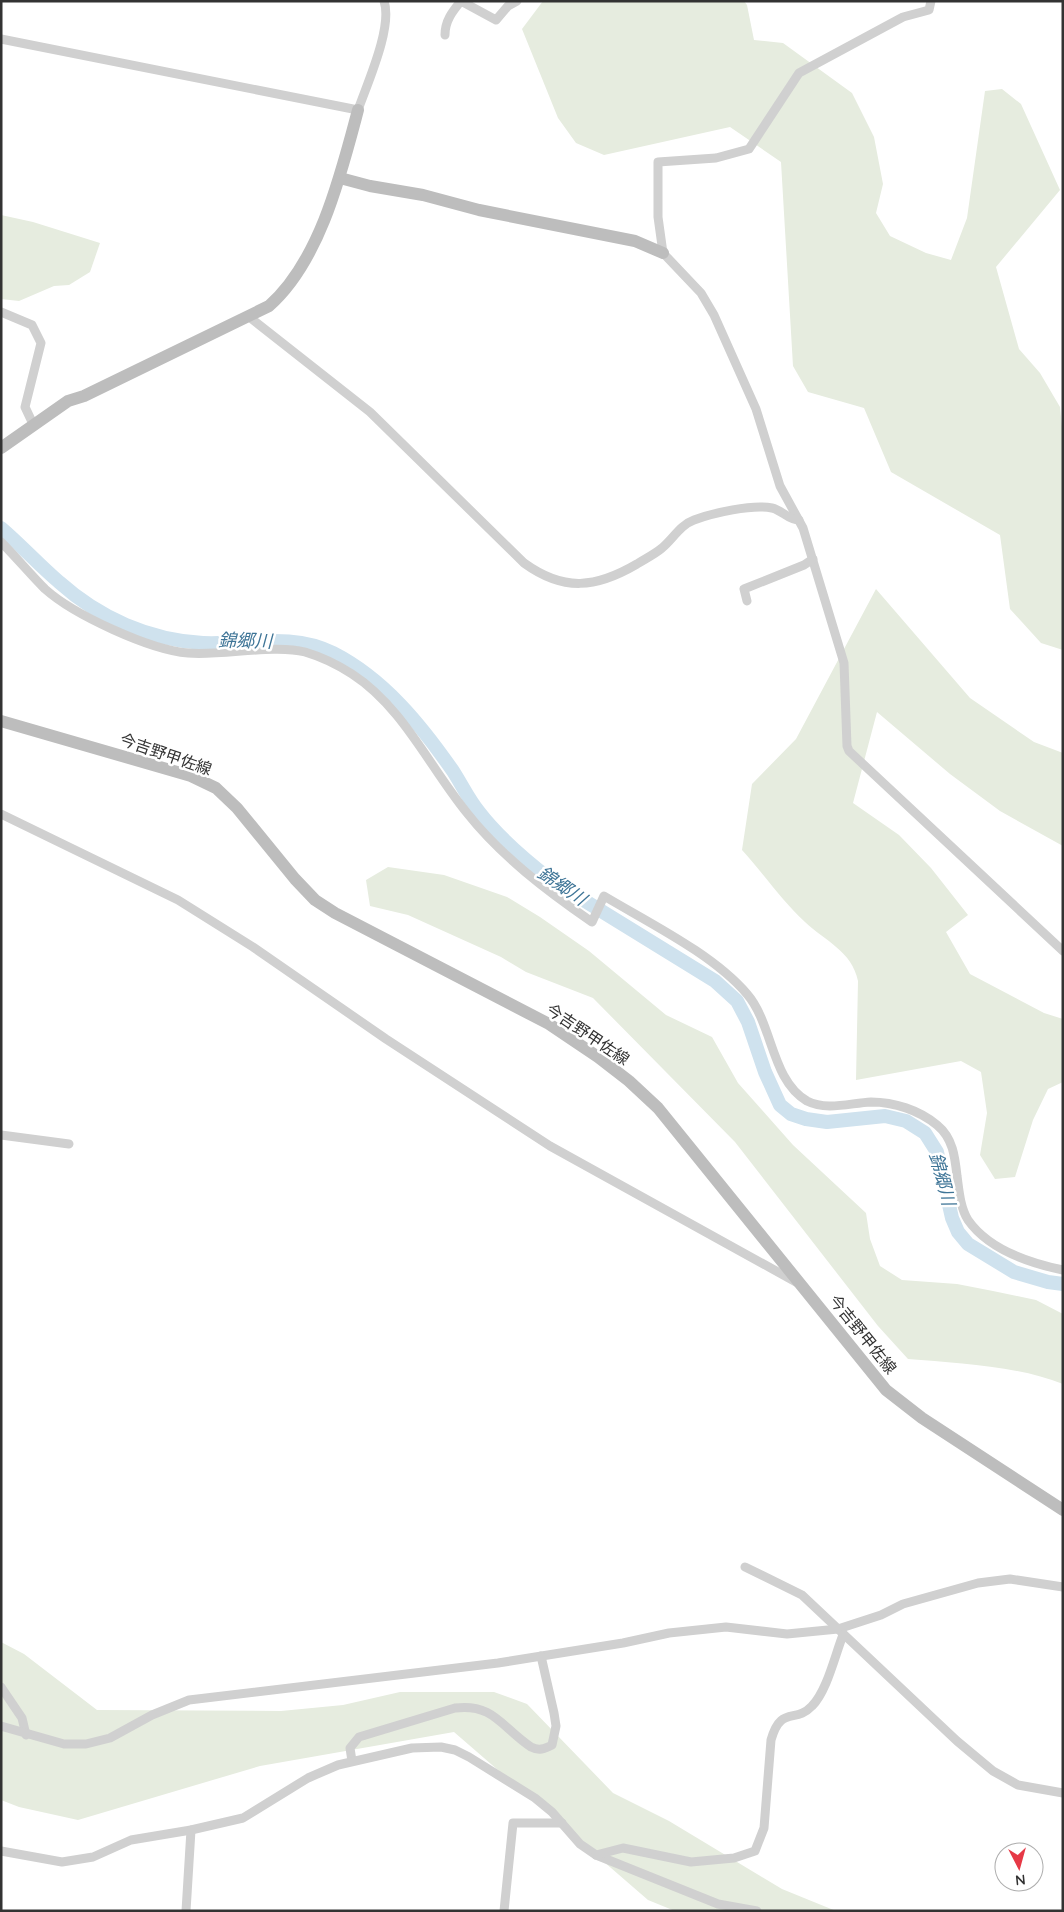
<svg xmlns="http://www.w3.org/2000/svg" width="1064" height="1912" viewBox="0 0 1064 1912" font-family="Quicksand,'Noto Sans JP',sans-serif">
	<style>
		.green { fill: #e6ecdf }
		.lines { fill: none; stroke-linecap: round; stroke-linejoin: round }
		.river { stroke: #cfe2ee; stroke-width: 14 }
		.street { stroke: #d0d0d0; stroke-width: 9 }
		.secondary { stroke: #bdbdbd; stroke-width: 12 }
		.labels { text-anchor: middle; stroke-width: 5; stroke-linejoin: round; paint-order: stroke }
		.street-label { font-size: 16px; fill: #333; stroke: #fff }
		.water-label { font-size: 18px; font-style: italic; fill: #3f7597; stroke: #fff }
	</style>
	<rect width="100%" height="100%" fill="#fff"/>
	<g class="green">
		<path d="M543,1H744L747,5L754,40L783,43L852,93L874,137L883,184L876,213L890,236L926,253L951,260L967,218L985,91L1002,89L1021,104L1060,190L996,267L1019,349L1040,373L1060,407L1063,437V650L1041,643L1010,609L1000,535L891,472L864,408L808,392L793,366L781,162L730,127L604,155L576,143L558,118L522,29Z"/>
		<path d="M1,215L33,222L100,243L90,272L69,285L54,286L19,301L1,299Z"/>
		<path d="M876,589L970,698L1034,742L1063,753V846L1000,811L950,774L877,712L853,803L899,835L931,868L968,915L946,932L970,974L1044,1013L1063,1019V1082L1048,1089L1033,1120L1015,1177L995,1179L980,1155L987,1113L981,1072L961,1061L856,1080L858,981C852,951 825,941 805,922C782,901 763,873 742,850L752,784L796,739Z"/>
		<path d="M388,867L444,875L507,897L540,917L589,951L666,1015L712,1037L738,1083L793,1145L866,1213L870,1239L880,1266L902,1280L957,1284L993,1291L1036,1300L1063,1314V1384C1018,1366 957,1363 908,1359L878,1326L735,1142L593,998L526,972L501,957L408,915L370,906L366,880Z"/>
		<path d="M1,1642L24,1654L97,1710L281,1711L343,1705L400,1692H494L527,1704L613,1793L669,1821L782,1889L836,1911H675L648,1900L454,1732L260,1766L78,1820L19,1807L1,1800Z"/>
	</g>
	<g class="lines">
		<path class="river" d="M1,528C21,545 39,565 59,582C99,618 149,640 203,643C246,645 292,632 333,653C384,679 421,725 453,771C462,785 469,800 479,812C499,838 525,860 551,880L715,981L737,1001L748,1022L765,1072L780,1105L791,1114L806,1119L827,1122L885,1116L906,1121L925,1133L937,1152L952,1218L958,1232L968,1244L1014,1272L1048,1282L1063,1284"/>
		<g class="street">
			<path d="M931,1L929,10L903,17L799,73L749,149L716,158L658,162V217L663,253L701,293L714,315L756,409L780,486L803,528L844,663L847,746L849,751L1063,951"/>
			<path d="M445,35C445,21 452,12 461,1L496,20L508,6L517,1"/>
			<path d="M1,39L358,110C367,84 393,27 384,1"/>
			<path d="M1,312L32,325L41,343L25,407L33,424"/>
			<path d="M248,316L370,412L524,563C564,592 596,588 637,564C645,559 655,554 662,548C673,539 680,525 694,520C713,513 752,504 772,508C782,510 788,520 799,520"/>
			<path d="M1,542C16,557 30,574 45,589C74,615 150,650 188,653C222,656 274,644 305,652C322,657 338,665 352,674C403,707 430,768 467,813C501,856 547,891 592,922L604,896C649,923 713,954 747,994C773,1024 771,1080 807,1101C827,1111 850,1103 871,1102C894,1102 919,1110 937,1125C953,1138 955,1157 957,1176C959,1190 960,1207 968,1220C989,1250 1029,1263 1063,1270"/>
			<path d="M747,601L744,589L804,565L813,559"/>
			<path d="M1,814L178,900L253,947L386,1039L550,1146L796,1282"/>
			<path d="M1,1135L69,1144"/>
			<path d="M745,1567L802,1595L957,1741L993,1771L1018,1785L1063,1793"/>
			<path d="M1,1687L22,1718L26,1735"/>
			<path d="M1,1726L64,1744H86L110,1738L152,1715L189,1700L498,1663L623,1643L669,1633L726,1627L787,1634L838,1629L881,1615L903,1604L978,1583L1010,1579L1063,1587"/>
			<path d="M352,1761L350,1748L359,1737L455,1708C494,1703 502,1728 531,1747C539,1751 544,1749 552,1745L556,1726L554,1713L541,1656"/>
			<path d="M1,1851L62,1862L93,1857L131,1840L191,1830L243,1818L308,1778L338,1765L412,1748L441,1747L455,1750L469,1757L535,1798L552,1812L580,1844L596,1855L718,1904L757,1911"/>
			<path d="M596,1855L623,1848L691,1862L734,1858L755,1851L764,1828L771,1740C781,1705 795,1724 812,1706C827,1691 835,1655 843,1635"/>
			<path d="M186,1911L191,1830"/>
			<path d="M504,1911L513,1823H562"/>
		</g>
		<g class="secondary">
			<path d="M340,178L370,186L423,195L479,210L635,241L663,253"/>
			<path d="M1,448L68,401L84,396L269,306C320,261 341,174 358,110"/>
			<path d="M1,721L191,776L216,788L237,808L295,879L315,900L335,913L549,1024L598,1057L629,1081L658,1108L886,1390L922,1418L1063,1510"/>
		</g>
	</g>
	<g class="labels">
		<g class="street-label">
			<text transform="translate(166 754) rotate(19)" y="6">今吉野甲佐線</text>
			<text transform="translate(588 1034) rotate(34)" y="6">今吉野甲佐線</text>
			<text transform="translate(863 1334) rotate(51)" y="6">今吉野甲佐線</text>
		</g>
		<g class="water-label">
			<text transform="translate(245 641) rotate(1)" y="6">錦郷川</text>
			<text transform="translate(562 886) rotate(34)" y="6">錦郷川</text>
			<text transform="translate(942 1179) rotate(75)" y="6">錦郷川</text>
		</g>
	</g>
	<rect width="1064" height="1912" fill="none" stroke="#333333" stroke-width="5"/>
	<g transform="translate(1019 1867) rotate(174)"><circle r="24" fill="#ffffff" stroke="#adadad"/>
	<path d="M0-4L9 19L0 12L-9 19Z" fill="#e63946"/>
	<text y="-8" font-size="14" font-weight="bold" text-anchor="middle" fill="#333333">N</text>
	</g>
</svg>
